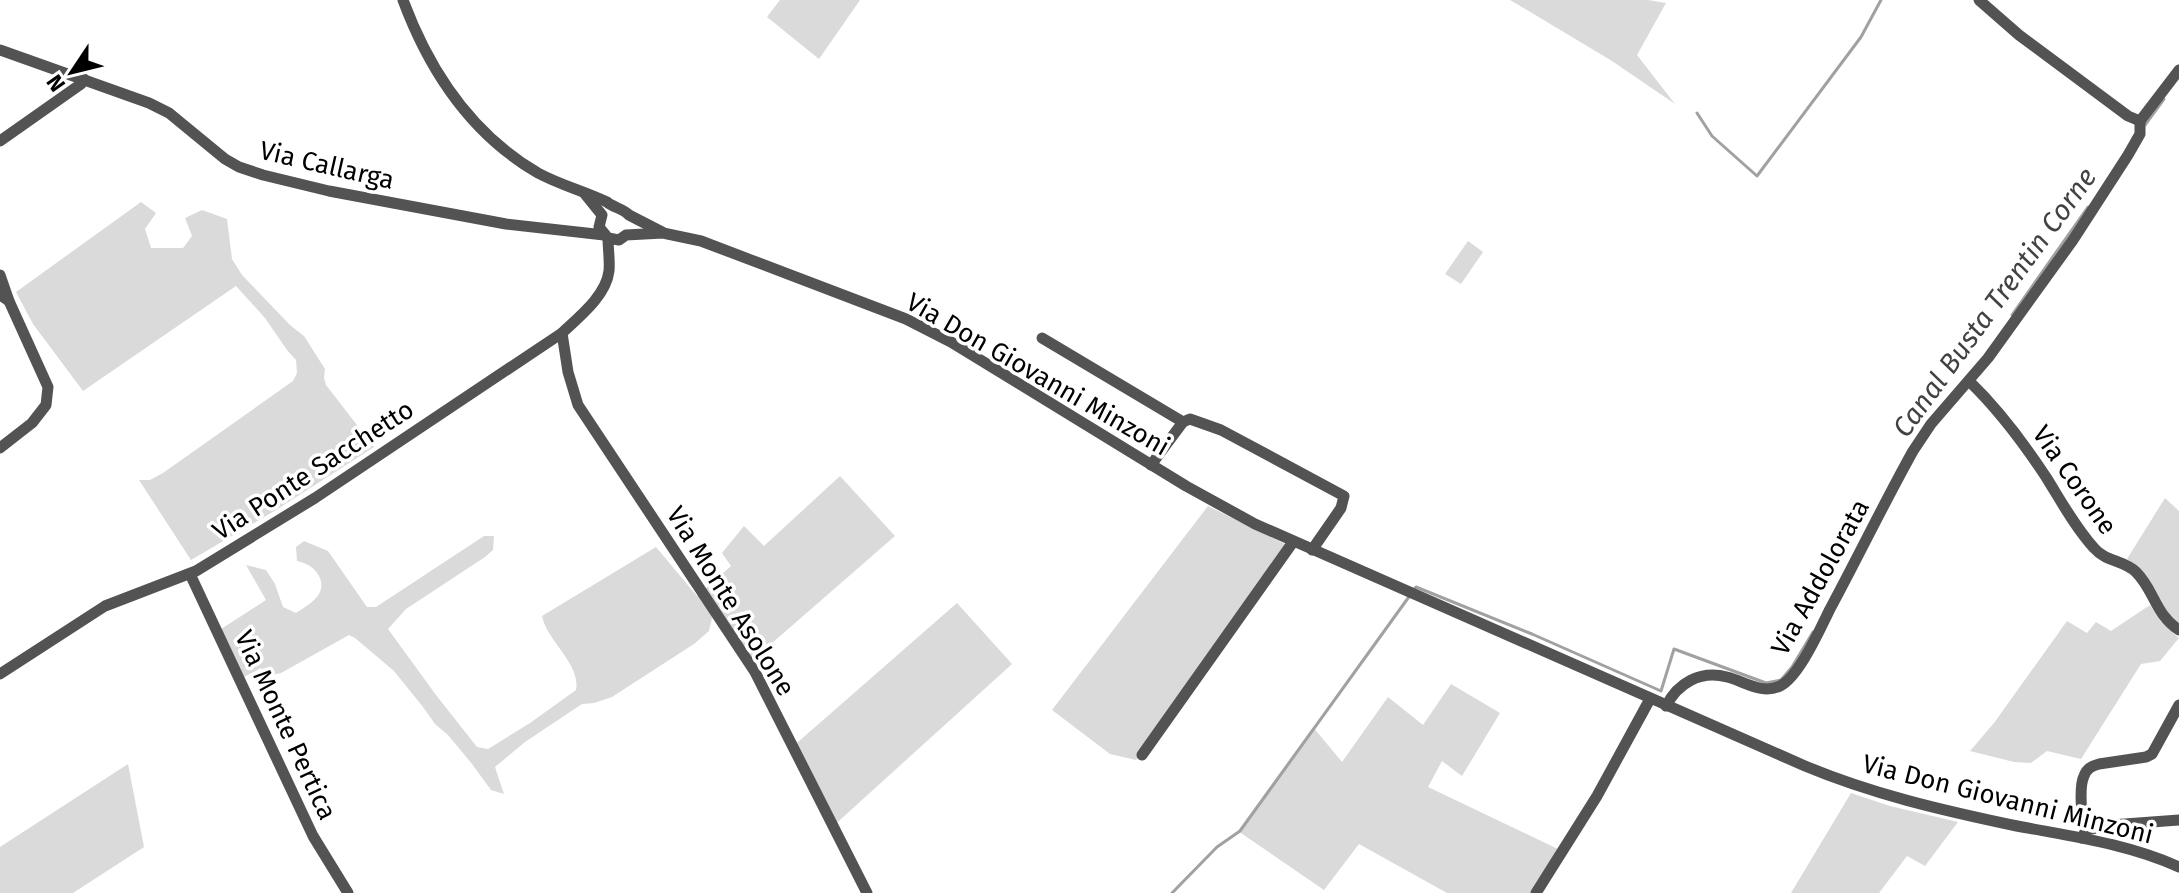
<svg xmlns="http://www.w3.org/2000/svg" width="2179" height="893" viewBox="0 0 2179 893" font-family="'Fira Sans',sans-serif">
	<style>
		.green { fill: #dadada }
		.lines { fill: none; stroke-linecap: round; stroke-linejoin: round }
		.stream { stroke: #a1a1a1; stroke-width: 3 }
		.minor { stroke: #535353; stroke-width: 11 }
		.labels { text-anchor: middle; stroke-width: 7; stroke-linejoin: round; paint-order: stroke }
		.street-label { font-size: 26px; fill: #000; stroke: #fff }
		.water-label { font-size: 28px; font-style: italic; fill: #424242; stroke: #fff }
	</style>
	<rect width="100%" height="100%" fill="#fff"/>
	<g class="green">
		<path d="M780,0H860L819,59L767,17Z"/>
		<path d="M1510,0H1648L1666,3L1637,55L1675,104L1612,61Z"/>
		<path d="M141,202L156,213L145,229L151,248H183L192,236L185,218L202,210L227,219L232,259L242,275L290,325L304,336L325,369L324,378L326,385L374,447L276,510L191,560L139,480H150L163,473L293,381L297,373L296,360L287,350L265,318L236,286L83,391L33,324L16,292Z"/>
		<path d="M1468,241L1483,252L1461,284L1445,274Z"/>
		<path d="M840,476L895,536L749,663L709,609L712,618L709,631L694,644L612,697L594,703L582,704L525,742L495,767L504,794L491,790L472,764L448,735L435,724L423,707L394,671L355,638L349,635L281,673L264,677L261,668L244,677L221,629L266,600L246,565L266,570L275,584L283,607L296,613C310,604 328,594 319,576C313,566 308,564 297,561L296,547L304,541L328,551L367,607H376L484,536H494L493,550L485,557L406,609L388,629L436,695L477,747L488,749L530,723L576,690C581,664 547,641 542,616L656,547L697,596L731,566L722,553L744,526L764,546Z"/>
		<path d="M2165,498L2179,511V626C2155,607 2155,577 2127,559Z"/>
		<path d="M1208,506L1285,544L1211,655L1136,760L1110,754L1052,710Z"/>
		<path d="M957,603L1012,664L830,829L790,749Z"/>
		<path d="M2150,605L2161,622L2179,638L2160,661L2141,664L2081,759L2047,751L2031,763L2014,762L1970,751L1994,723L2067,621L2087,633L2096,622L2111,631Z"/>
		<path d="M1451,684L1500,713L1462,776L1442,761L1428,787L1560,850L1533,893H1447L1359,844L1324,890L1238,831L1313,727L1342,762L1388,697L1423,725Z"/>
		<path d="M128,764L144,847L73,893H0V847Z"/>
		<path d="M1851,793L1890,806L1958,822L1925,866L1907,856L1879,893H1791Z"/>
	</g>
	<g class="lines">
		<g class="stream">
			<path d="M1697,113L1712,136L1757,176L1861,37L1881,0"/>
			<path d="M2145,125L2164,99"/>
			<path d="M2012,315L2088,207"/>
			<path d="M1172,893L1217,847L1240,831L1416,587L1532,634L1661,691L1674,649L1766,683L1781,680L1792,667L1813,632"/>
		</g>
		<g class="minor">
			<path d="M403,0C429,70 471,134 538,173C560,185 584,191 607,202C614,208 622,208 629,215L662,232"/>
			<path d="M1979,0L2019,35L2128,116L2140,121L2179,70"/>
			<path d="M0,50L149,103L169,113L225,159L239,167L263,175L329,191L506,224L604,235"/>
			<path d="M0,141L81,84L84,79"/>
			<path d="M585,194L602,215L599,227L608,238L619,240L626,235L663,233L701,241L906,319L951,342L1186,486L1255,524L1805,766C1872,794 1941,810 2012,825C2068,836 2126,843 2179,867"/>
			<path d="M0,275L9,301L0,295"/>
			<path d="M562,333L568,372L578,405L755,672L867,893"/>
			<path d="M1042,338L1183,422"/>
			<path d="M1969,381C1999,410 2023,442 2046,477C2061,501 2075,527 2094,548C2106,562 2124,560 2136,572C2155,591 2154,613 2179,630"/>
			<path d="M0,448L32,423L46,405L48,387L9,301"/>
			<path d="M1151,465L1183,422L1190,419L1221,430L1344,496L1341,508L1312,550"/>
			<path d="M190,574L313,836L348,893"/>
			<path d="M0,674L105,606L196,571L315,498L562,333C579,317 606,296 609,271C610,260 608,249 608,238"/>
			<path d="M1666,706C1678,683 1700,670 1727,677C1744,681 1762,695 1780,686C1799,677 1820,629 1830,609C1858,557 1884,503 1913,451L1931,424L1988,358L2073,240L2128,155L2140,134V121"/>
			<path d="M1142,755L1293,542"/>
			<path d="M2086,830L2111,825L2179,820"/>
			<path d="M2082,838L2086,830C2081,820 2079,786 2084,776C2087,768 2092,766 2099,764L2146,757L2152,754L2179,705"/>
			<path d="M1536,893L1597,796L1650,699"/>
		</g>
	</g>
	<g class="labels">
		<g class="street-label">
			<text transform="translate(327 165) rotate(13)" y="9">Via Callarga</text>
			<text transform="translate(1038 374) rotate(30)" y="9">Via Don Giovanni Minzoni</text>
			<text transform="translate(313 470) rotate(-33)" y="9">Via Ponte Sacchetto</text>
			<text transform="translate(2075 480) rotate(55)" y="9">Via Corone</text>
			<text transform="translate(1820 577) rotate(-61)" y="9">Via Addolorata</text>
			<text transform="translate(731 601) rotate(58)" y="9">Via Monte Asolone</text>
			<text transform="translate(286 725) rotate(65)" y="9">Via Monte Pertica</text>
			<text transform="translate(2008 799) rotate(14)" y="9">Via Don Giovanni Minzoni</text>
		</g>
		<g class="water-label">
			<text transform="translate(1994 302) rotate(-54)" y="10">Canal Busta Trentin Corne</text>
		</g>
	</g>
	<g transform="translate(72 72) rotate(235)" stroke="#ffffff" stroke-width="6" paint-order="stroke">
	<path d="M0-6L14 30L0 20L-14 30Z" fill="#000000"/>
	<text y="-12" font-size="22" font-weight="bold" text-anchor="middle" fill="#000000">N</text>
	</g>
</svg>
